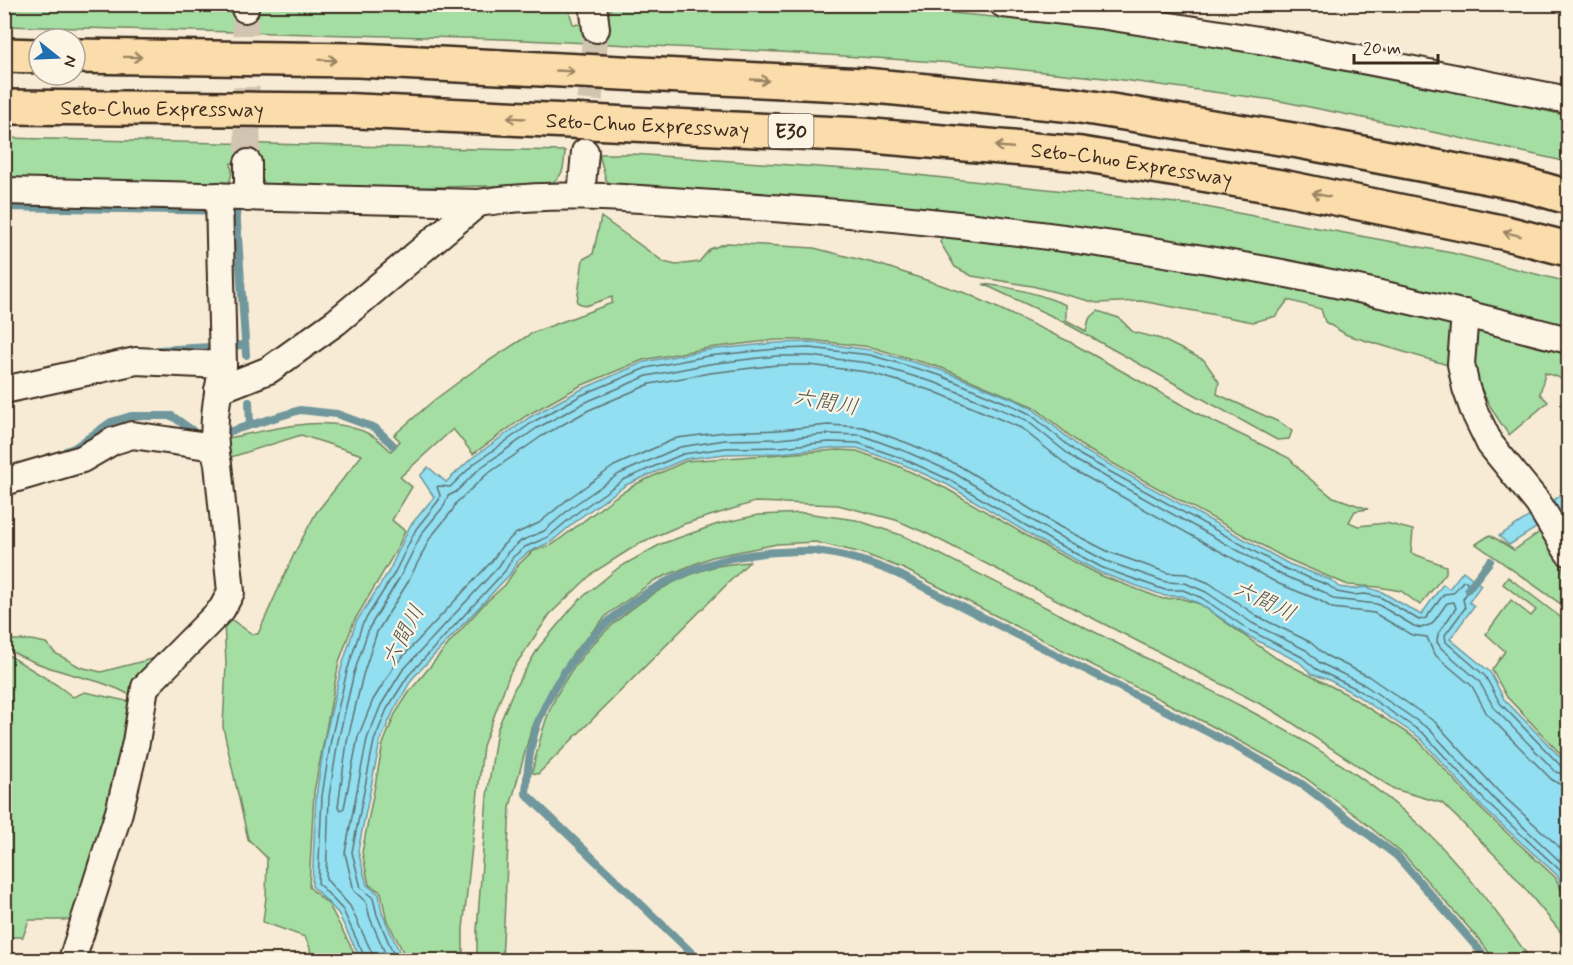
<svg xmlns="http://www.w3.org/2000/svg" width="1573" height="965" viewBox="0 0 1573 965" font-family="Mynerve,'Klee One',sans-serif">
	<style>
		.green { fill: #a5dea3; stroke: #708460; stroke-width: 1.5 }
		.water { fill: #91dff0; stroke: #6f979c; stroke-width: 1.5 }
		.lines { fill: none; stroke-linecap: round; stroke-linejoin: round }
		.shore { stroke: #5d7272; stroke-width: 1.5 }
		.stream { stroke: #6f979c; stroke-width: 8 }
		.street-tunnel { stroke: #d1c4b0; stroke-width: 26; stroke-dasharray: 26 13; stroke-linecap: butt }
		.street-casing { stroke: #3b2a1e; stroke-width: 30 }
		.highway-casing { stroke: #3b2a1e; stroke-width: 38 }
		.street { stroke: #fcf5e5; stroke-width: 26 }
		.highway { stroke: #fbddab; stroke-width: 33 }
		.oneway { stroke: #9b8464 }
		.labels { text-anchor: middle; stroke-width: 4.5; stroke-linejoin: round; paint-order: stroke }
		.shield { fill: #fcf5e5; stroke: #75675a; stroke-width: 1.5 }
		.shield-label { font-size: 20px; font-weight: bold; fill: #3b2a1e }
		.street-label { font-size: 21px; fill: #3b2a1e; stroke: #fcf5e5 }
		.water-label { font-size: 22px; font-style: italic; fill: #505752; stroke: #fcf5e5 }
	</style>
	<rect width="100%" height="100%" fill="#f7ebd5"/>
	<filter id="ink" filterUnits="userSpaceOnUse"><feTurbulence type="fractalNoise" baseFrequency=".0167" numOctaves="2"/><feDisplacementMap in="SourceGraphic" scale="12" xChannelSelector="R" yChannelSelector="G"/><feConvolveMatrix kernelMatrix="1 2 1 2 8 2 1 2 1" color-interpolation-filters="sRGB"/></filter>
	<g filter="url(#ink)">
		<g class="green">
			<path d="M5,4H225V9L252,8L253,4H567L573,24L604,26L612,5C694,5 778,0 860,6C1097,21 1337,61 1568,116V162L1442,134L1280,101L1115,79L953,63L780,52L502,39L5,26Z"/>
			<path d="M5,138L565,151C564,168 564,176 549,185L381,188L265,184L260,176V162L231,163L232,173L228,187L5,182Z"/>
			<path d="M599,154H632L889,172L1195,205L1452,253L1568,282V330L1488,308L618,190L606,180Z"/>
			<path d="M601,217L664,262L676,265L699,262L710,249L727,243L814,248L881,265L968,294L1070,342L1202,416L1289,458L1304,474L1331,496L1368,509L1355,511L1349,522L1358,526L1386,523L1413,530L1411,553L1446,566V573L1420,605L1401,591L1378,587L1348,585L1285,558L1085,448L1034,407L942,368L871,347L810,340H776L708,348L643,360L580,386L526,416L473,454L453,429L400,477L412,487L392,520L405,531L397,549L354,621L339,662L314,792L309,887L329,905L358,960H311L310,948L305,937L263,922L266,897L267,858L248,839L223,727L226,664L224,621L229,618L252,634H258L294,554L316,513L362,455L301,435L228,458L223,439C272,430 327,411 373,436C380,440 385,446 391,451L400,441L394,435L433,401L476,369L532,333L612,303V297L585,306L577,302L583,259L593,254Z"/>
			<path d="M956,235L1275,283L1444,318L1450,323L1451,366L1347,335L1325,322L1321,309L1288,300L1276,316L1253,322L1141,301L1097,303L1032,286L972,276L955,267L940,242L942,237Z"/>
			<path d="M983,284C1013,287 1038,293 1066,305V320L1086,331L1089,319L1098,311L1119,318L1133,332L1161,339L1204,360L1219,382L1217,394L1281,423L1292,431L1289,439L1277,440L1056,318Z"/>
			<path d="M1478,328L1568,353L1567,380L1545,373L1540,394L1548,402L1509,435C1492,411 1473,382 1472,351C1472,343 1476,335 1478,328Z"/>
			<path d="M837,450L857,451L898,466L947,489L1053,551L1102,576L1163,599L1179,598L1200,604L1276,658L1348,695L1418,740L1482,810L1555,877L1568,904V941L1508,868L1442,803L1394,789L1274,711L928,534L896,520L838,505L755,502L684,524L640,543L594,572L550,614L510,673L483,746L463,929V960H407L386,918L381,892L369,885L362,852L383,744L395,714L410,691L451,641L484,604L505,585L519,564L533,551L552,545L615,497L636,484L686,461Z"/>
			<path d="M4,488L8,640H31L46,643L55,653L80,667L101,672L159,657L130,695C109,683 90,680 67,673C45,667 24,659 5,648Z"/>
			<path d="M805,513L856,520L904,536C991,580 1078,623 1164,667C1260,715 1358,763 1435,840C1471,877 1501,918 1531,960H1495L1477,937L1404,855L1359,818L1300,774L1210,725L904,569L862,553L815,542L777,544L712,557L655,580L608,614L574,652L552,685L531,730L510,807L502,960H477V931L487,796L497,730L514,689L539,647L578,601L618,568L661,544L718,524L758,515Z"/>
			<path d="M1540,532L1562,566L1568,581V609L1476,544L1490,535L1514,550Z"/>
			<path d="M749,562L538,774L532,773C537,750 542,728 551,707C579,643 647,586 713,567C725,564 738,563 749,562Z"/>
			<path d="M1508,577L1568,623V762L1507,697L1492,670L1505,651L1486,634L1511,600L1531,616L1536,610L1503,584Z"/>
			<path d="M5,653L57,685L73,697L85,692L131,702L128,750L77,920H29L23,937H5Z"/>
		</g>
		<g class="water">
			<path d="M810,342L871,350L941,370L1018,401L1033,409L1083,450L1289,564L1331,580L1339,587L1353,589L1365,587L1382,592L1421,615L1443,584L1449,589L1463,571L1481,585L1469,602L1474,606L1450,639L1490,672L1504,699L1568,765V902L1557,875L1483,808L1420,738L1356,695L1329,680L1312,674L1299,662L1246,635L1200,604L1182,596H1165L1101,573L1049,546L948,485L902,464L857,448H829L780,453L726,454L685,459L626,485L581,517L551,542L529,552L518,561L510,574L412,679L393,712L380,742L358,851L367,885L379,894L382,913L403,960H361L338,913L312,886L316,796L325,738L341,669L356,622L389,571L410,526L434,497L420,476L428,467L446,482L472,458L530,417L580,390L644,362L707,350L776,343Z"/>
			<path d="M1568,488V517L1558,514L1509,545L1499,536L1553,501Z"/>
		</g>
		<g class="lines">
			<g class="shore">
				<path d="M1568,785L1559,784L1551,779L1487,714L1472,686L1434,654L1427,637L1412,635L1374,613L1332,608L1319,600L1279,584L1072,469L1021,428L933,391L867,372L809,365H777L710,373L650,384L589,410L542,436L486,475L456,503L452,511L430,538L408,582L377,632L363,675L347,742L338,807L341,810L344,808L358,737L373,700L395,665L492,561L502,546L515,534L539,523L568,499L614,466L677,438L725,432L779,430L828,425L863,427L910,444L958,465L1060,527L1109,552L1168,573L1187,574L1209,583L1257,616L1310,642L1325,655L1368,676L1435,722L1499,792L1568,855"/>
				<path d="M366,960L343,910L318,883L322,796L331,739L347,671L362,625L394,574L416,529L439,500L440,495L437,487L439,486L450,487L475,463L533,422L582,395L646,368L708,356L776,349L810,348L870,355L939,375L1016,407L1030,414L1080,455L1286,569L1328,585L1337,592L1353,595L1365,594L1380,597L1419,620L1426,618L1444,594L1453,593L1463,581H1466L1471,587L1463,599L1465,608L1445,635L1446,642L1485,676L1500,703L1562,767L1568,769"/>
				<path d="M374,960L372,953L350,906L326,879L329,797L338,741L354,673L369,628L400,577L422,533L444,506L448,496L456,492L480,468L537,428L586,402L647,376L709,364L776,356H810L869,363L936,383L1012,414L1026,420L1077,461L1282,575L1324,592L1333,599L1377,604L1414,626L1421,628L1432,624L1447,603L1454,602L1456,608L1438,634L1437,642L1441,648L1479,681L1494,708L1556,772L1568,776"/>
				<path d="M388,960L370,918L366,902L354,891L345,853L367,739L381,705L402,671L499,566L508,552L521,541L544,531L573,506L619,474L680,447L725,440L779,439L828,434L861,435L907,452L954,473L1055,534L1106,561L1166,582L1185,583L1206,592L1252,623L1306,650L1320,663L1363,684L1429,729L1493,798L1568,869"/>
				<path d="M396,960L377,915L373,898L361,888L352,852L374,741L387,709L408,676L505,571L513,557L525,547L548,537L578,512L623,480L683,454L726,448L780,447L829,442L858,443L904,459L950,480L1052,541L1103,568L1165,590H1183L1202,598L1249,630L1302,657L1316,669L1359,690L1424,734L1488,804L1561,871L1568,888"/>
			</g>
			<g class="stream">
				<path d="M4,207L236,211"/>
				<path d="M236,207L246,355"/>
				<path d="M158,350L245,345"/>
				<path d="M249,402L250,425"/>
				<path d="M228,432L300,410L337,414L375,428L393,445"/>
				<path d="M66,451L74,448L111,422L131,416H172L192,430"/>
				<path d="M1468,589L1490,561"/>
				<path d="M699,960L526,794C527,771 530,744 538,722C578,623 672,557 778,552C790,552 802,550 814,551C845,554 873,563 902,576L1235,746L1302,784L1397,856L1482,953L1477,960"/>
			</g>
			<g class="street-tunnel">
				<path d="M245,9L248,163"/>
				<path d="M586,139L596,29"/>
			</g>
			<g class="street-casing">
				<g id="street">
					<path d="M593,4L596,29"/>
					<path d="M1003,4L1100,15L1265,41L1568,100"/>
					<path d="M245,9V4"/>
					<path d="M248,163V198"/>
					<path d="M4,191L478,203C565,189 656,201 743,206C918,217 1093,239 1266,270C1368,289 1468,314 1568,340"/>
					<path d="M581,196L585,152"/>
					<path d="M1465,313L1461,364L1466,388L1474,411L1490,444L1538,503L1568,552"/>
					<path d="M4,390L136,361L223,365L219,196"/>
					<path d="M218,390L269,370L336,322L478,203"/>
					<path d="M4,482L82,459L113,441L132,435L214,447"/>
					<path d="M72,960L119,812L136,742L145,687L222,609L231,592L218,464C210,433 217,396 223,365"/>
				</g>
			</g>
			<g class="highway-casing">
				<g id="highway">
					<path d="M4,55L39,56"/>
					<path d="M75,56L358,60L864,85L1074,105L1299,141L1520,183L1568,197"/>
					<path id="s1" d="M4,107L337,110L861,135L1081,154L1287,188L1506,233L1568,249"/>
				</g>
			</g>
			<use href="#street" class="street"/>
			<use href="#highway" class="highway"/>
		</g>
		<defs><path id="oneway-shaft" d="M-6 0H5M1.5-3L5.5 0L1.5 3" fill="none" stroke-width="1.6" stroke-linecap="round" stroke-linejoin="round" transform="scale(1.5)"/></defs>
		<g class="oneway">
			<use href="#oneway-shaft" transform="translate(133 57) rotate(1)"/>
			<use href="#oneway-shaft" transform="translate(328 60) rotate(1)"/>
			<use href="#oneway-shaft" transform="translate(565 71) rotate(3)"/>
			<use href="#oneway-shaft" transform="translate(760 80) rotate(3)"/>
			<use href="#oneway-shaft" transform="translate(516 118) rotate(-177)"/>
			<use href="#oneway-shaft" transform="translate(1004 147) rotate(-175)"/>
			<use href="#oneway-shaft" transform="translate(1321 195) rotate(-168)"/>
			<use href="#oneway-shaft" transform="translate(1512 234) rotate(-166)"/>
		</g>
	</g>
	<g class="labels">
		<rect class="shield" x="768.5" y="114" width="45" height="34" rx="4.5"/>
		<g class="shield-label">
			<text x="791" y="138">E30</text>
		</g>
		<g class="street-label">
			<text dy="7" stroke="none"><textPath href="#s1" startOffset="158">Seto-Chuo Expressway</textPath></text>
			<text dy="7" stroke="none"><textPath href="#s1" startOffset="644">Seto-Chuo Expressway</textPath></text>
			<text dy="7" stroke="none"><textPath href="#s1" startOffset="1130">Seto-Chuo Expressway</textPath></text>
		</g>
		<g class="water-label">
			<text transform="translate(826 401) rotate(10)" y="8">六間川</text>
			<text transform="translate(1265 600) rotate(26)" y="8">六間川</text>
			<text transform="translate(402 635) rotate(-62)" y="8">六間川</text>
		</g>
	</g>
	<rect width="1573" height="965" fill="none" stroke="#fcf5e5" stroke-width="24"/>
	<rect x="12" y="12" width="1549" height="941" fill="none" stroke="#3b2a1e" stroke-width="2" filter="url(#ink)"/>
	<g transform="translate(57 57) rotate(108)"><circle r="28" fill="#fcf5e5" stroke="#afa495" stroke-width="1.5"/>
	<path d="M0-4.5L10 22L0 15L-10 22Z" fill="#1f6fb2"/>
	<text y="-9" font-size="16" font-weight="bold" text-anchor="middle" fill="#3b2a1e">N</text>
	</g>
	<path d="M1354 54v9h84v-9" fill="none" stroke="#3b2a1e" stroke-width="3"/>
	<text x="1363" y="54" font-size="18" fill="#3b2a1e" stroke="#fcf5e5" stroke-width="4.5" paint-order="stroke">20 m</text>
</svg>
